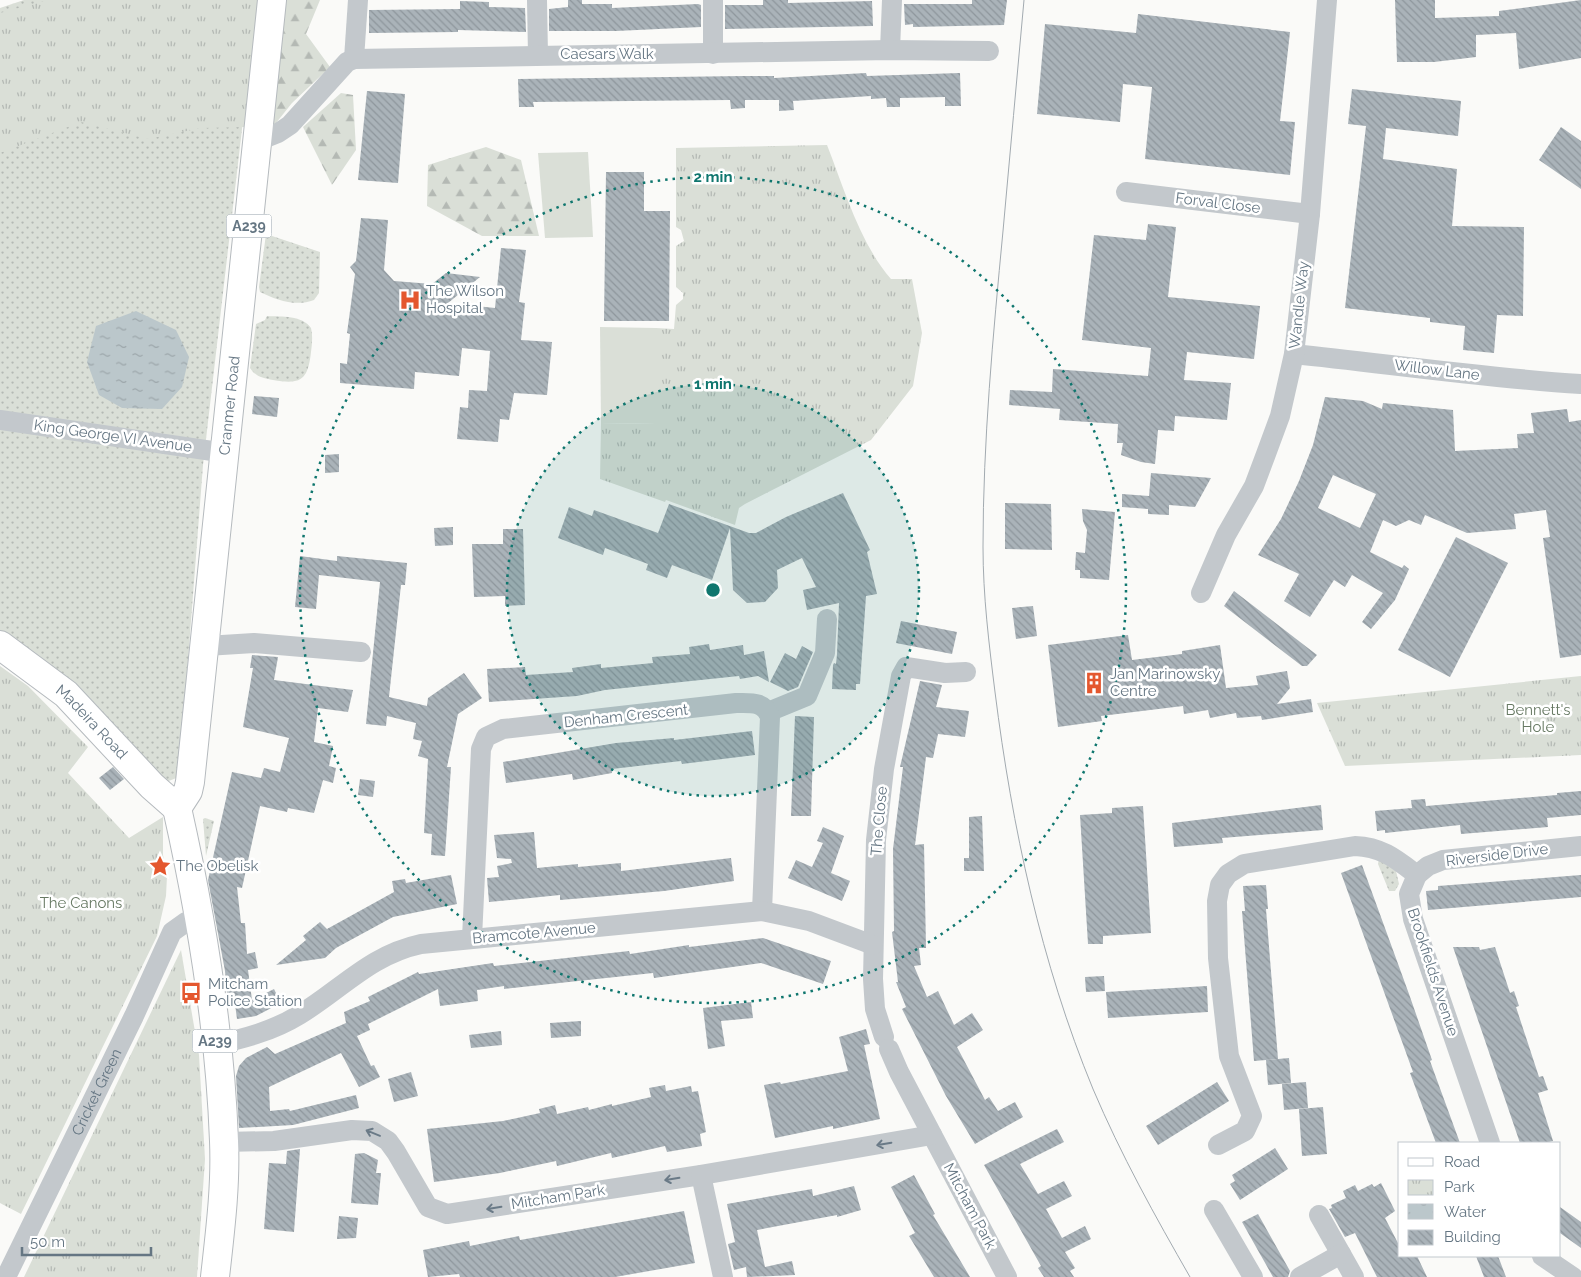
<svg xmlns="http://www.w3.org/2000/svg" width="1581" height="1277" viewBox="0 0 1581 1277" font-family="Raleway,sans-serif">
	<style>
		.grass { fill: url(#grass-dots) }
		.forest { fill: url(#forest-firs) }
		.park { fill: url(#park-tufts) }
		.garden { fill: #dadfd7 }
		.water { fill: url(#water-ripples) }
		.building { fill: url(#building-back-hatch); fill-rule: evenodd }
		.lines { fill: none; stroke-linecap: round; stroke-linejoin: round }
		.primary-casing { stroke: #b5babe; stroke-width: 30 }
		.street { stroke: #c3c8cc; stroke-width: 20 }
		.primary { stroke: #fff; stroke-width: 28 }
		.tram { stroke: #a2aab0; stroke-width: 1 }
		.oneway { stroke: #6a7a87 }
		.ring { fill: none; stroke: #0f766e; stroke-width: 2.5; stroke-dasharray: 2.5 5 }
		.labels { text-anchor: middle; stroke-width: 5; stroke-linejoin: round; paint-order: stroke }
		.shield { fill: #fff; stroke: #939fa8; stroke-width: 1 }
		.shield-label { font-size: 14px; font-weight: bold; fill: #657683 }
		.street-label { font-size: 15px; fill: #657683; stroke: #fff }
		.poi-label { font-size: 15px; fill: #657683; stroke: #fff; text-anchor: start }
		.park-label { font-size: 15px; fill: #687a64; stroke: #fff }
		.centre { fill: #0f766e; stroke: #fff; stroke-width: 2.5 }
		.ring-label { font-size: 15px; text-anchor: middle; font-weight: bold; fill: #0f766e; stroke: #fff; stroke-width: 5; stroke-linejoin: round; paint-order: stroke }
	</style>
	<defs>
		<pattern id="grass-dots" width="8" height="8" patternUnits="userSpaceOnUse" patternTransform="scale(1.25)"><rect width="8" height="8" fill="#dadfd7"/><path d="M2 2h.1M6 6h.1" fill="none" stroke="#b4b9b4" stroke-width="1.8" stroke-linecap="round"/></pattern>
		<pattern id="forest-firs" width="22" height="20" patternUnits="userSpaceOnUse" patternTransform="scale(1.25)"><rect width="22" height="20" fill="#dadfd7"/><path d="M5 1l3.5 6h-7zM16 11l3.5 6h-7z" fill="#b4b9b4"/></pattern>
		<pattern id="park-tufts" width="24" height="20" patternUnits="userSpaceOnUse" patternTransform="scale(1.25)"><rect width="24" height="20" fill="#dadfd7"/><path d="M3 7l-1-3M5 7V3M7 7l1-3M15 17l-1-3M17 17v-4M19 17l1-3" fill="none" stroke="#b4b9b4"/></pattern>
		<pattern id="water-ripples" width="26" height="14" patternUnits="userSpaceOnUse" patternTransform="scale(1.25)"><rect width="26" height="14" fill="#bbc7cb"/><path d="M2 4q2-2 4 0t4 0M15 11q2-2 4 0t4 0" fill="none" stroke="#9ca6aa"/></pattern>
		<pattern id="building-back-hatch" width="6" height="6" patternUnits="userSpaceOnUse" patternTransform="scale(1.25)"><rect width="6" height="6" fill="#aab3b9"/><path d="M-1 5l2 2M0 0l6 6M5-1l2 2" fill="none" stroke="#8e969c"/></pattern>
	</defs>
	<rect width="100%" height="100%" fill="#fafaf8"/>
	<g class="grass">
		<path d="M24,0H257L203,465L179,777L166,782L68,681L0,630V8Z"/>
		<path d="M266,234L320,252L319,293L314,300C296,307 276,300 260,292L259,287Z"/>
		<path d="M267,316C282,317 302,315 311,328C313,336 312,344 311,352C308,380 301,385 273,380C263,378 256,377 250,368L256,324L265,320Z"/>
		<path d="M205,818L214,821L206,856L203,819Z"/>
		<path d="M1379,859L1396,871L1399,884L1395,891H1389L1378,864Z"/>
	</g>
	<g class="forest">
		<path d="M285,0H320L306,34L330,67L292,103L268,133Z"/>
		<path d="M341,93L353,95L356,150L332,185L303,127Z"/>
		<path d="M486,147L521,160L539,236H482L427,206L428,165Z"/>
	</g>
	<g class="park">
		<path d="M48,0H260L246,127L201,128L148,139L81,122L0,153V13Z"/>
		<path d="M827,145C844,188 860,244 891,279H912L922,333L913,386L871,440L745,504L739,508L735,525L666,500L665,502L600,479L601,423L656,424V328L674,329L676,305L683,299V293L676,287V246L684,241L681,230L676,227V148Z"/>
		<path d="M0,666L28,686L88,747L68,773L129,838L163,817V855L167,876L166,896L157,936L21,1214L0,1203Z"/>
		<path d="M1581,676V755L1345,766L1317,703Z"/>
		<path d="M181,950L199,1055L205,1159L197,1277H24Z"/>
	</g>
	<g class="garden">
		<path d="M588,152L593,237L545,238L538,153Z"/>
		<path d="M600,327L656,328V424L601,423Z"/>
	</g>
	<path class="water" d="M136,311L176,330L189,357L182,387L162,409L122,408L99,395L87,362L96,326Z"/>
	<g class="building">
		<path d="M568,0H582V4H612V8L698,4L701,5V27L616,31H549V9L568,7Z"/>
		<path d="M763,0H788V3L872,1L873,26L725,29V5H763Z"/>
		<path d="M972,0H1007L1004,25L913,27V24L905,25L904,4H972Z"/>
		<path d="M1395,0H1435V18L1499,16V11L1581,0V58L1519,69L1516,33L1476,35V57L1434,62H1397Z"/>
		<path d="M460,1L489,2V7L525,8L526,32L458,30V32L369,33V10L460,9Z"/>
		<path d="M1138,14L1290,32L1280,121L1295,122L1290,175L1145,159L1152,87L1123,84L1120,122L1037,114L1045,24L1136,33Z"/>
		<path d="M866,73L867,76L960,73L961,106H945V97L900,98V107H887L886,98L871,99V96L793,101L794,110L779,111V100H745V108L731,109L730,100L533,102L534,107H519L518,79L744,76H774V78Z"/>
		<path d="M1352,89L1461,101L1458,136L1386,128L1383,159L1457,169L1452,226L1524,227L1523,316L1497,315L1494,353L1463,350L1465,326L1430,322V318L1345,308L1366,126L1348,124Z"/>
		<path d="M367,91L405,94L398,183L358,180Z"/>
		<path d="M1561,127L1581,141V189L1539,160Z"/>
		<path d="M606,172H644V211H670L669,321H604Z"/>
		<path d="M361,218L388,220L384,270L394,281L432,284L446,273L480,277L448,303L495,308L501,248L526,250L519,302L525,303L521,340L552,342L547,395L514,393L509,420L500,419L498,442L457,439L460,407L468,408L469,390L487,391L490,351L462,348L459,376L415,372L414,389L340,383V363L347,364L350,334L347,333L355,274L350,267L356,261Z"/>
		<path d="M1148,224L1176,227L1168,297L1260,306L1254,359L1187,352L1184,380L1231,383L1227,420L1175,416L1174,431L1158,430L1155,464L1141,462L1121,455L1123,443H1117L1118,424L1059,420L1060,409L1009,405L1010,390L1052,392L1053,369L1148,376L1151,348L1082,340L1094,235L1146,240Z"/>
		<path d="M254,396L279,398L277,417L252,414Z"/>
		<path d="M1325,397L1363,401L1382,409L1383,403L1453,410L1455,451L1518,448L1517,434L1534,433L1531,413L1567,409L1569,422L1581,420V655L1560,658L1543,538L1550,537L1546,510L1514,514L1516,529L1467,533L1425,515L1421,525L1409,520L1396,526L1383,520L1370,552L1402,568L1404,565L1409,569L1395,600L1371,629L1362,622L1383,593L1352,575L1345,587L1334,580L1310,617L1284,601L1299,574L1258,555L1281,519L1299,481L1313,445ZM1333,475L1376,494L1360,528L1318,508Z"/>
		<path d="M339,454V472L325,473V455Z"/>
		<path d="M1151,473L1211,478L1195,507L1169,505V515L1148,514V509L1122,507V494L1149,496Z"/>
		<path d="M843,493L870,550L867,552L877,594L866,596L860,684H856V690L832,689L833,665L834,663L836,664L837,654L839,603L807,610L803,590L816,587L802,558L777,570L778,588L765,602L747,603L733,590L730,528L712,580L672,565L667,578L646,570L648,564L605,548L603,555L558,538L569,507L592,516L594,510L658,533L669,504L749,533H756L786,517Z"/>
		<path d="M1005,503L1051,504L1052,550L1005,549Z"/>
		<path d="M1082,509L1115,512L1109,580L1080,578V570H1075L1076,552L1085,553L1087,530L1083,521Z"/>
		<path d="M453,527V545L435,546L434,528Z"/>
		<path d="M503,529H523L525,605L505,606V596L474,597L472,544H503Z"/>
		<path d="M1456,537L1508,563L1450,677L1398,650Z"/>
		<path d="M300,556L337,561V556L407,563L405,585H401L389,697L427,706L428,698L464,673L482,698L458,714L447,767H451L445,856L431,855L432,834L424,833L428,759L418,756L422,741L413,739L416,723L387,716L386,726L366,724L380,582L319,575L316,609L295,607Z"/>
		<path d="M1234,591L1317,655L1307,666H1302L1224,606Z"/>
		<path d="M1033,606L1037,636L1016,639L1012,608Z"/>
		<path d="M901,621L957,632L952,654L896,643Z"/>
		<path d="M1128,635L1132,660L1182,654V651L1220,645L1226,688L1258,685L1256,676L1287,671L1290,688L1277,704L1311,699L1313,712L1262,720L1261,716L1237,718L1236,713L1210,718L1208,710L1184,714L1183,706L1101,716L1102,721L1058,727L1048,645Z"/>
		<path d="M709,644L710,650L743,645L744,655L764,651L769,682L758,676L740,679L739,676L605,690L577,696L489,702L487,669L525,667L526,675L573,672L572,668L601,664V668L653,663L652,657L690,654L689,647Z"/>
		<path d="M802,646L813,652L798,687L788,691L770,682L785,653L796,659Z"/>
		<path d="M252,655L278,657L274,680L353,690L348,712L318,708L314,742L333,746L329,766L336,768L333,783L323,780L314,813L288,808L287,812L260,806L242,888L237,887L241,923H245L247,954L255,952L258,968L248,970L252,1000L274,989L281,1003L256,1016L237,1019L235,1004L228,1005L225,971L208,880L232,772L261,778L264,768L280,772L289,738L243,727L253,668H250Z"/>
		<path d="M920,681L942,685L936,707L969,711L965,737L938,734L933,758L926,757L915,845L924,844L926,948H919L921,965L914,966L927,997L938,991L954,1025L972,1013L983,1030L957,1047L985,1100L989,1097L998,1111L1015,1102L1023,1117L975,1144L946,1096L902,1009L906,1007L896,982H898L892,932L894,931L893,849L903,767H900Z"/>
		<path d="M795,716L814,717L811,816H791Z"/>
		<path d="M752,731L755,755L682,764L681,761L612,769V773L573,780L572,774L506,783L503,762L616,743L674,738V740Z"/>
		<path d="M113,767L124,779L110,790L99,778Z"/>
		<path d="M360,779L375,781L373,797L358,795Z"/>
		<path d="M1581,791V815L1547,818L1548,827L1461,834L1460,825L1385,833V830L1377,831L1375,811L1412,808L1411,800L1425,799L1426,806L1557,795V793Z"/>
		<path d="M1321,805L1323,830L1222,838L1223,843L1174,847L1172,823Z"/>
		<path d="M1143,806L1151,933L1103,936V944H1088L1080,815L1112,813V808Z"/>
		<path d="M982,816L984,871H964V858H969V817Z"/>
		<path d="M823,827L844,836L831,873L850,881L842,901L788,878L796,860L812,867L823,843L817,841Z"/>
		<path d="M534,832L537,868L578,864V867L621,863V871L731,858L734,881L664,891L596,897L560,900V895L489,902L487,878L499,877L497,866L512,863L511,859L497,858L494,835Z"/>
		<path d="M1362,865L1409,994L1432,1060L1430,1061L1460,1143H1436L1410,1073L1413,1072L1341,873Z"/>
		<path d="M451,875L457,904L393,917L336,948L325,958L276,965L306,940L303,936L320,922L327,929L394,892L392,881L405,879L406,883Z"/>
		<path d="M1581,875V897L1428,910L1426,891L1438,890V886Z"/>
		<path d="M1266,885L1268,909H1266L1278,1059L1254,1061L1242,911H1245L1243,886Z"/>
		<path d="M763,938L831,961L823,984L761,963L654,978L653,973L504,989V986L477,990L478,1001L440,1006L438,989L368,1024L370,1030L357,1036L371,1066L374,1065L380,1077L359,1087L341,1053L269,1087L270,1111L289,1109L290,1111L356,1095L359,1108L293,1125L239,1128L236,1076L239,1066L246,1058L267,1047L275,1054L346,1023L344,1012L370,1001L368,997L418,972L419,974L493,963L494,966L629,951L630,954L689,945V947Z"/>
		<path d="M1453,947H1479L1480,950L1495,947L1510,993L1514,991L1519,1006L1516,1007L1539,1077L1543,1076L1548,1090L1538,1093L1553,1141L1545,1143H1520Z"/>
		<path d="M1104,976L1105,991L1086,992L1085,977Z"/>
		<path d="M1207,986L1208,1012L1108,1018L1106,992Z"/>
		<path d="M751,1002L753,1018L721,1021L725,1046L708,1049L703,1008Z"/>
		<path d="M581,1021V1036L551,1038L550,1023Z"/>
		<path d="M866,1029L870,1044L864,1045L880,1119L833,1129V1126L775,1138L764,1085L780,1082L781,1084L848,1071L839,1037Z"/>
		<path d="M501,1031L502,1045L471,1048L469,1035Z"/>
		<path d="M1289,1058L1291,1083L1268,1085L1266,1060Z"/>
		<path d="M411,1072L418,1096L394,1102L388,1079Z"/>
		<path d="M1217,1082L1229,1101L1158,1145L1146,1126Z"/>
		<path d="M1306,1082L1308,1108L1284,1110L1282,1084Z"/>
		<path d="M665,1085L666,1091L691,1086L692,1092L698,1091L706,1132L700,1134L702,1146L667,1152L665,1146L612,1158L611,1153L557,1166L556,1161L500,1173L434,1182L427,1129L503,1121L540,1113L539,1109L555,1105L557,1114L588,1107L589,1110L612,1104V1106L651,1097L649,1088Z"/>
		<path d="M1323,1107L1327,1154L1302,1156L1299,1109Z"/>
		<path d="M1057,1129L1064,1142L1020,1164L1038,1194L1064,1181L1072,1196L1046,1209L1062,1238L1085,1226L1091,1239L1065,1252L1075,1268L1070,1271L1074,1277H1044L1038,1268L1041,1266L984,1165Z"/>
		<path d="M1275,1148L1288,1169L1240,1200L1230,1184L1235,1181L1232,1175Z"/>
		<path d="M300,1149L294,1232L264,1229L269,1163L286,1164L287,1151Z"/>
		<path d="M364,1153L378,1160L376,1173H381L378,1205L351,1203L355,1154Z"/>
		<path d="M914,1175L935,1214L933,1215L970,1277H934L909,1236L915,1233L891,1187Z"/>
		<path d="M1381,1183L1395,1211L1385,1218L1400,1247V1256H1417L1427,1277H1377L1355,1233L1345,1237L1329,1209L1332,1208L1331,1205L1346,1198L1343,1191L1355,1185L1358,1191L1372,1184L1374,1187Z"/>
		<path d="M854,1186L861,1210L837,1217V1215L757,1230L765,1267L792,1261L795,1275L747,1277L746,1267L734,1270L728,1244L735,1242L727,1204L812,1189L813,1196Z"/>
		<path d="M1560,1207L1581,1222V1248L1560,1233Z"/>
		<path d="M684,1211L695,1263L615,1277H460L459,1274L428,1277L423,1250L469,1241L470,1246L519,1236L520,1240Z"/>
		<path d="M1258,1214L1290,1271L1288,1277H1273L1242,1222Z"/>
		<path d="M339,1216L358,1218L356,1238L337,1239Z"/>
		<path d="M1476,1256H1498L1506,1277H1484Z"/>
	</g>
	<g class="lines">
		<g class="primary-casing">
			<g id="primary">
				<path id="s2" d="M0,645L66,694L152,786L177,808"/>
				<path id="s3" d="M177,808L188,791L190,782L272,0"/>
				<path d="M177,808C201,915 220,1031 224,1141C226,1186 220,1232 215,1277"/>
			</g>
		</g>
		<g class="street">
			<path d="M537,0L538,55"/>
			<path d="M713,0V54"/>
			<path d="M890,50L892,0"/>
			<path d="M354,59L358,0"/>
			<path d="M258,141L278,133L290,125L347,62L354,59L890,50L989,51"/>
			<path d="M1126,192L1310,214"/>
			<path d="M1294,354C1390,364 1485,378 1581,384"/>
			<path d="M0,420L226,453"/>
			<path d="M1201,593L1226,535L1254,486L1266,454L1280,416L1294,354L1310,214L1327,0"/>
			<path d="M206,646L254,643L361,652"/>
			<path d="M768,712L807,696L825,653L827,619"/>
			<path d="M1417,875L1428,866L1443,860L1581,846"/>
			<path d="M472,938L481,749L486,737L503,729L736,703C751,703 764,701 770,717L762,911"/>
			<path d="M884,1037L875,1009L873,979L876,840L884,769L901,676L906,667L945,673L966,672"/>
			<path d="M215,1045C245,1038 273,1031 299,1015C342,989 370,955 421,944L762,911L809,921L873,945"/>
			<path d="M889,1049L899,1072L1007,1277"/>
			<path d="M224,1142L274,1141L352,1130L372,1131L388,1141L396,1152L428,1207L447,1214L701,1175L932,1135"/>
			<path d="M1218,1145L1245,1131L1252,1116L1229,1056L1218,958L1217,901L1220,885L1228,874L1244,864L1355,846C1382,847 1396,859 1417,875L1409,894L1413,919L1490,1143"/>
			<path d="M701,1175L723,1277"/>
			<path d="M1214,1210L1253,1277"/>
			<path d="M1319,1215L1354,1277"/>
			<path d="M1542,1256L1573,1277"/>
			<path id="s1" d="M6,1277L134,1016L172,932L186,922L198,918"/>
			<path d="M1300,1277L1341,1254"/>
		</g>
		<use href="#primary" class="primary"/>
		<path class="tram" d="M1024,0C1017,77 1010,154 1003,231C993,336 983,441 983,547C983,596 989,644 995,692C1012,827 1041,963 1093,1089C1121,1155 1155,1216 1190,1277"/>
	</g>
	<defs><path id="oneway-shaft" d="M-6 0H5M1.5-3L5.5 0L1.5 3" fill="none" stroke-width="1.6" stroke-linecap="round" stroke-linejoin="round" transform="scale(1.25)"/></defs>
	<g class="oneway">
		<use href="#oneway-shaft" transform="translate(373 1133) rotate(-158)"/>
		<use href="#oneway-shaft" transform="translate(884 1144) rotate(170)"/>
		<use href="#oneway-shaft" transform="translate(672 1179) rotate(171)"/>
		<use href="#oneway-shaft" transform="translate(494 1208) rotate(171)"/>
	</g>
	<circle cx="713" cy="590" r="206" fill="#0f766e" fill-opacity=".12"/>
	<g class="ring">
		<circle cx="713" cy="590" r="206"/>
		<circle cx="713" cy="590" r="413"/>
	</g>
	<defs>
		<g id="hospital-bare" transform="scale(1.725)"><path d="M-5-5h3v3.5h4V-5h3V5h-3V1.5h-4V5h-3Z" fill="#e4572e" stroke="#fff" stroke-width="2.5" paint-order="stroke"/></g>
		<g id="building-bare" transform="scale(1.725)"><path d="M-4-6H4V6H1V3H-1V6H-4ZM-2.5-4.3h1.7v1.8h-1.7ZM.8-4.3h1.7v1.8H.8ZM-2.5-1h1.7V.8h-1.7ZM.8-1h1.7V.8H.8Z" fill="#e4572e" stroke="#fff" stroke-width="2.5" paint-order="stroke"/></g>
		<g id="sight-bare" transform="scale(1.725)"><path d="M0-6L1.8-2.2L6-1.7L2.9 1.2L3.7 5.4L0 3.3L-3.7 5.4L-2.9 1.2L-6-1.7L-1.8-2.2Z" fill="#e4572e" stroke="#fff" stroke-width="2.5" paint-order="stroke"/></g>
		<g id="bus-bare" transform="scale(1.725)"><path d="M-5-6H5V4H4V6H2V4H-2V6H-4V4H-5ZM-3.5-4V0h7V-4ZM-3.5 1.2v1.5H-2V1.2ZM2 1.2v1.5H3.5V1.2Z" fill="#e4572e" stroke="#fff" stroke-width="2.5" paint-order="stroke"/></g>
	</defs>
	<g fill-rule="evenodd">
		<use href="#hospital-bare" x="410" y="300"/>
		<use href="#building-bare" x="1094" y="683"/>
		<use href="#sight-bare" x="160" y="866"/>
		<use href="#bus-bare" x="191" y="993"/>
	</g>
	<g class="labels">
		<g class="shield">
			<rect x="226.5" y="214.5" width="45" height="23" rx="4"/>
			<rect x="192.5" y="1029.5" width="45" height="23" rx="4"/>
		</g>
		<g class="shield-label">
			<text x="249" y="231">A239</text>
			<text x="215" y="1046">A239</text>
		</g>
		<g class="street-label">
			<text x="607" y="59">Caesars Walk</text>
			<text transform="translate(1218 203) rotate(7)" y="5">Forval Close</text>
			<text transform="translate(1299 305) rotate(-84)" y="5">Wandle Way</text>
			<text transform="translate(1437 370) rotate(7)" y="5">Willow Lane</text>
			<text dy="5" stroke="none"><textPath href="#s3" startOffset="408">Cranmer Road</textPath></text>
			<text transform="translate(113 436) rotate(8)" y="5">King George VI Avenue</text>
			<text transform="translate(626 716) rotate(-6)" y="5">Denham Crescent</text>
			<text dy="5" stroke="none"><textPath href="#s2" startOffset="120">Madeira Road</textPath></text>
			<text transform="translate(879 821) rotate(-85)" y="5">The Close</text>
			<text transform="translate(1497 855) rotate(-7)" y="5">Riverside Drive</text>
			<text transform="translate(534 933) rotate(-5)" y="5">Bramcote Avenue</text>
			<text transform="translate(1433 972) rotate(72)" y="5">Brookfields Avenue</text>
			<text dy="5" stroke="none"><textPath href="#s1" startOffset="206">Cricket Green</textPath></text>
			<text transform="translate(558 1197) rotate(-9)" y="5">Mitcham Park</text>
			<text transform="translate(970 1206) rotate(62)" y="5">Mitcham Park</text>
		</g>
		<g class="poi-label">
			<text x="426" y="296">The Wilson<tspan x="426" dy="17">Hospital</tspan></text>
			<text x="1110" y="679">Jan Marinowsky<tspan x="1110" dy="17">Centre</tspan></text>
			<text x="176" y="871">The Obelisk</text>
			<text x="208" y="989">Mitcham<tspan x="208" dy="17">Police Station</tspan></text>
		</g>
		<g class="park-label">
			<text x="1538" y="715">Bennett's<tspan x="1538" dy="17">Hole</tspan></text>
			<text x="81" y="908">The Canons</text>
		</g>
	</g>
	<circle cx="713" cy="590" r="8" class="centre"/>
	<g class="ring-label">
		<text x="713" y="182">2 min</text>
		<text x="713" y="389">1 min</text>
	</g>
	<rect x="1398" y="1142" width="162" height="115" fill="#ffffff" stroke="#c1c8cd"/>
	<rect x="1408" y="1158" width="25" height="8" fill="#ffffff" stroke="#c1c8cd"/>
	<text x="1444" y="1167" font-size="15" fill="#657683">Road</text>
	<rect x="1408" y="1180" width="25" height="15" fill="url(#park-tufts)" stroke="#c1c8cd"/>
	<text x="1444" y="1192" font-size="15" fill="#657683">Park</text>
	<rect x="1408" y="1204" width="25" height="15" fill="url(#water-ripples)" stroke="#c1c8cd"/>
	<text x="1444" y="1217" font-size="15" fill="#657683">Water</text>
	<rect x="1408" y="1230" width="25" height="15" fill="url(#building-back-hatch)" stroke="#c1c8cd"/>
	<text x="1444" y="1242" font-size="15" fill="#657683">Building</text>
	<path d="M22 1247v8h129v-8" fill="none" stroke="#657683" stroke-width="2.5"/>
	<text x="30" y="1247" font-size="15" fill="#657683" stroke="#ffffff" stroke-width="4" paint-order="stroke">50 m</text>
</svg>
